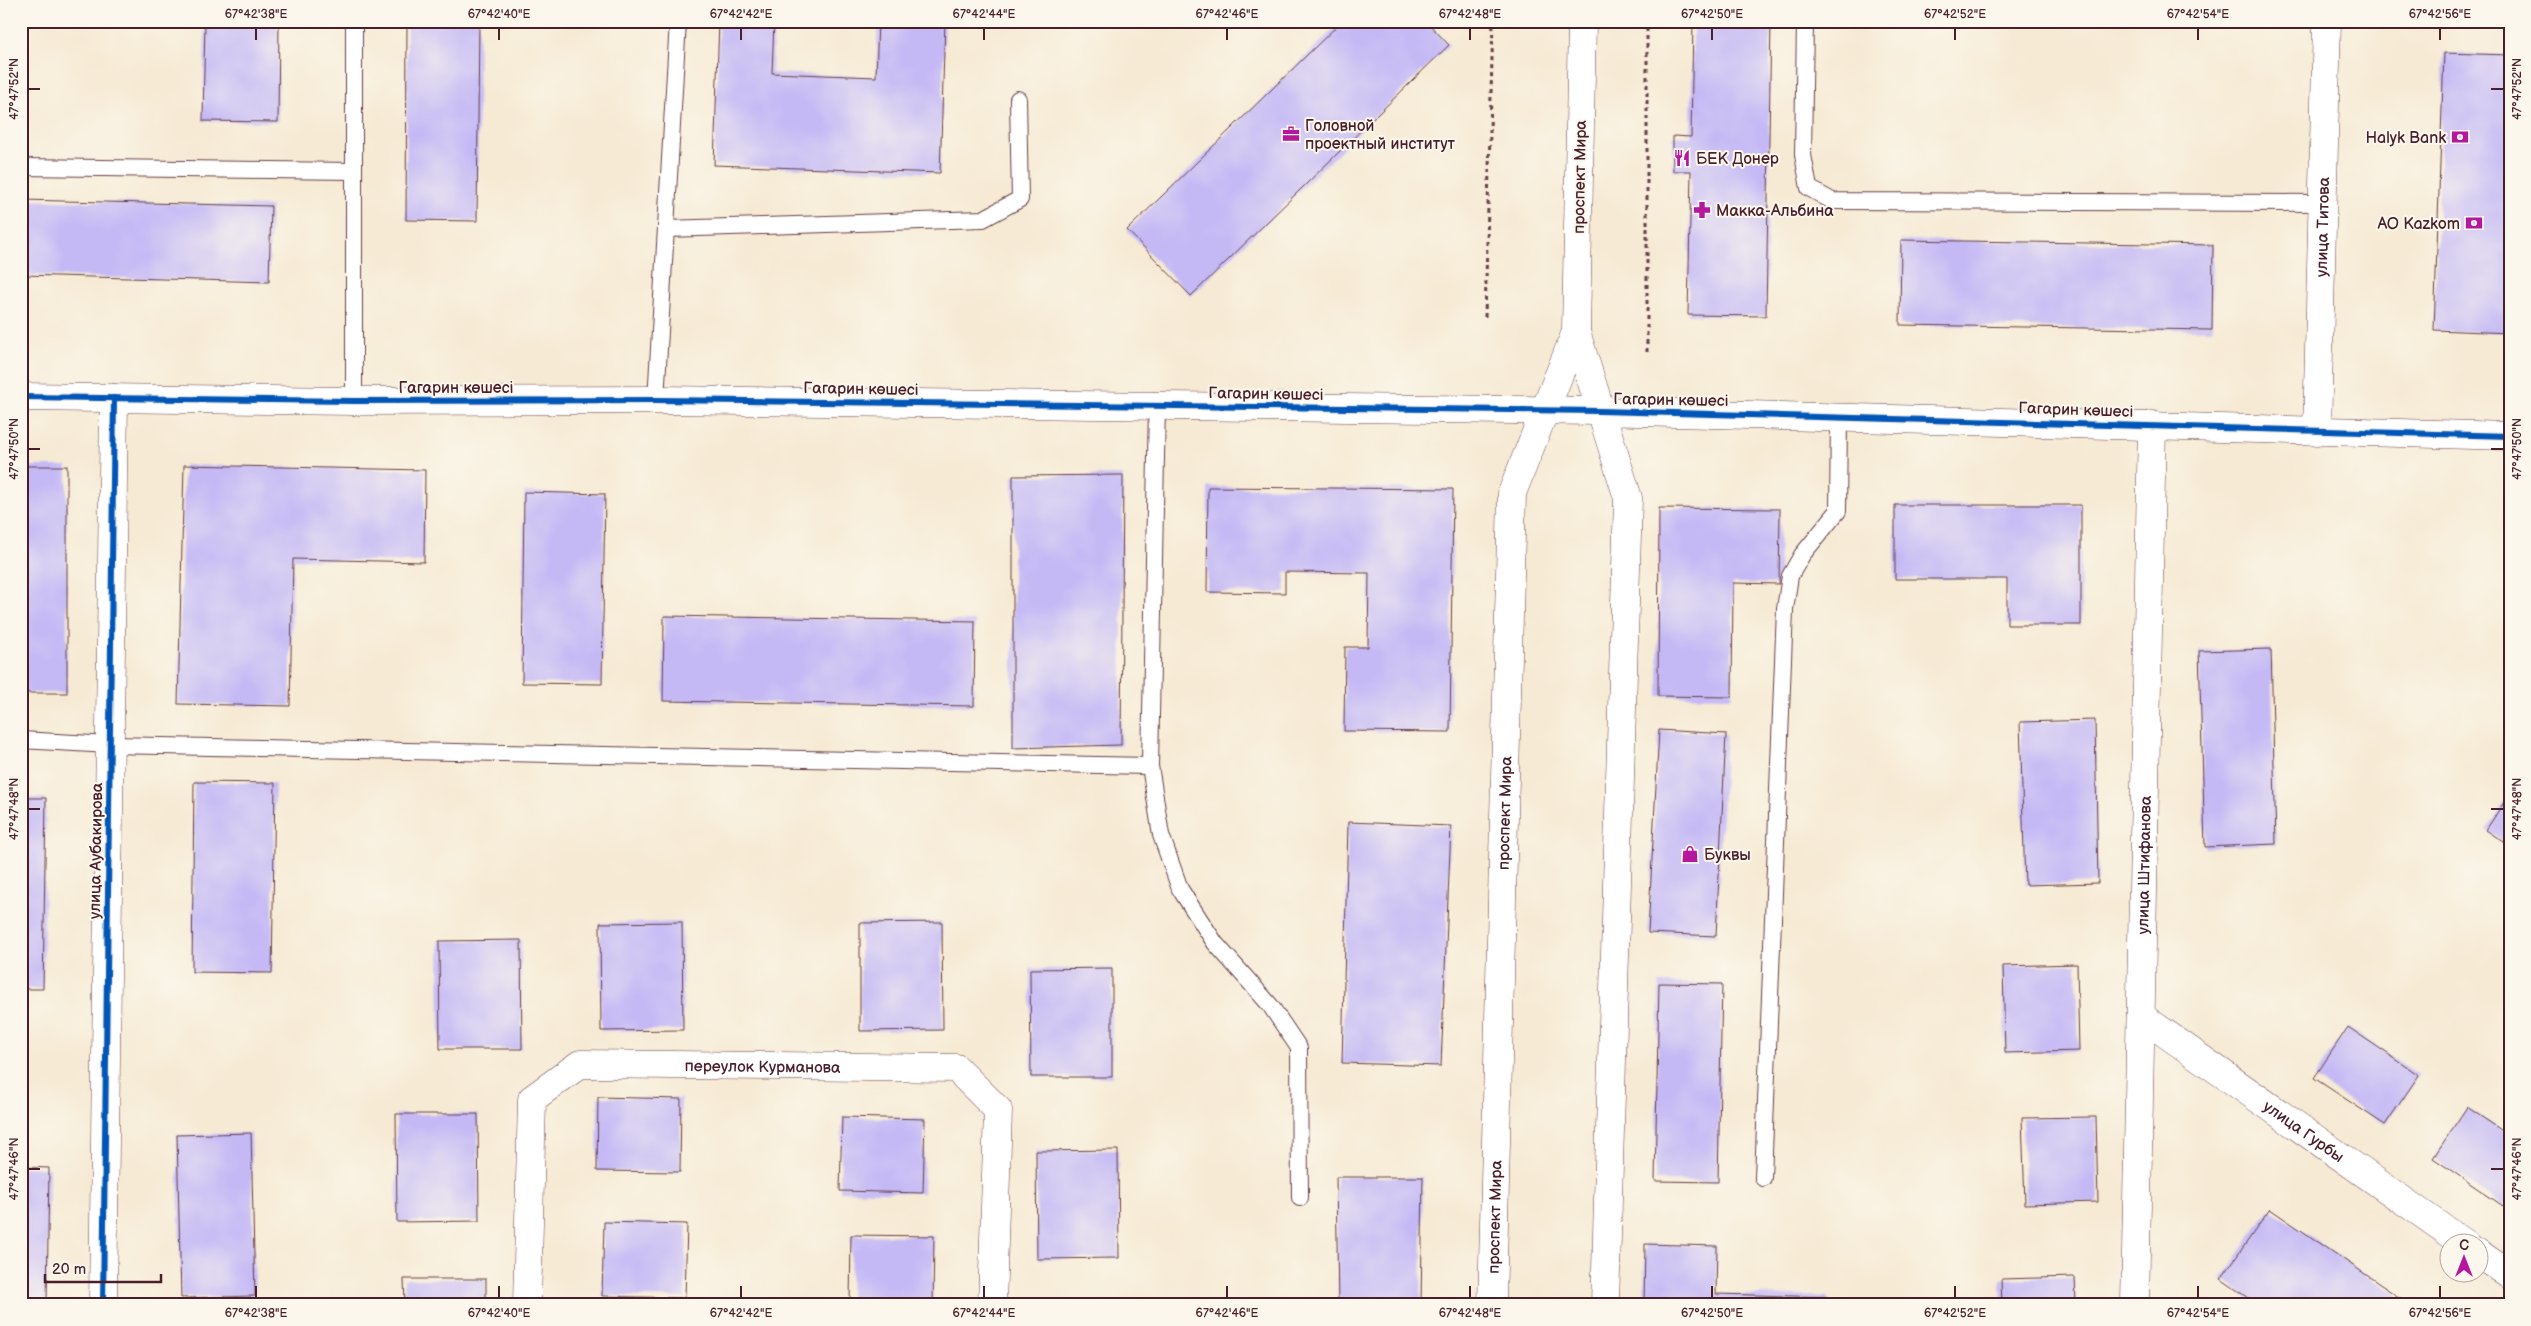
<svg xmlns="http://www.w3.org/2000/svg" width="2531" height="1326" viewBox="0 0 2531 1326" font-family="'Balsamiq Sans',sans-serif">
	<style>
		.building { fill: #c4b9f5 }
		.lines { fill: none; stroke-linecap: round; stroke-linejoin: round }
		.service-casing { stroke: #643d44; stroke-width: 18 }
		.minor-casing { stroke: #643d44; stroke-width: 29 }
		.tertiary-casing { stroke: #643d44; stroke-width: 29 }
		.secondary-casing { stroke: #643d44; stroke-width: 29 }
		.path { stroke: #643d44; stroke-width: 3; stroke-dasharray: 4 4; stroke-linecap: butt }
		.service { stroke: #fff; stroke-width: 16 }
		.minor { stroke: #fff; stroke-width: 28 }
		.tertiary { stroke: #fff; stroke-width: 28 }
		.secondary { stroke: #fff; stroke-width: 28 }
		.cycleway-casing { stroke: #fbf7ec; stroke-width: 9 }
		.cycleway { stroke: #0057b8; stroke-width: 6 }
		.ticks { fill: none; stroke: #4a1f2b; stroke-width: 2 }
		.labels { text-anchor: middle; stroke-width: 4; stroke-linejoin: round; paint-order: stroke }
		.poi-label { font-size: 16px; fill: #4a1f2b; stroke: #fbf7ec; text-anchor: start }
		.street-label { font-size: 16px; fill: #4a1f2b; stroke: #fbf7ec }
		.neatline { fill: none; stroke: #4a1f2b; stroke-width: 2 }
		.ticks-label { font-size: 12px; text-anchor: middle; fill: #4a1f2b }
	</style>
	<rect width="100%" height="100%" fill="#fbf7ec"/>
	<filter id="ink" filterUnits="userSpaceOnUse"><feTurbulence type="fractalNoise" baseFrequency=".02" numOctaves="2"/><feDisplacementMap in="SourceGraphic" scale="10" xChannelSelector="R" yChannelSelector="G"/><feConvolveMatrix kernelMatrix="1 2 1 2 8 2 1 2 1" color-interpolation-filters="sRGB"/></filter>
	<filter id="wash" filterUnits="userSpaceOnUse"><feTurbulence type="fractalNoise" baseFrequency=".0096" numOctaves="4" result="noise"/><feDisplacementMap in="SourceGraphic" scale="20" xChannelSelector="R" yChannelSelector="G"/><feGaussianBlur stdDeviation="1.12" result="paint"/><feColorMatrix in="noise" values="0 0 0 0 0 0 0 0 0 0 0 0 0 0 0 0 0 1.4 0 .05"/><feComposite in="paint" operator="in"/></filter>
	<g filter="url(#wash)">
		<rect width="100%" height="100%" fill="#f6ead4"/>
		<g id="blocks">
			<g class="building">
				<path d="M205,21H279L278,122L203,121Z"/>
				<path d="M407,21H479L477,221L406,220Z"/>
				<path d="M719,21H774L772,73L876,77L878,21H945L940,173L714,165Z"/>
				<path d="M1342,21H1426L1449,45L1191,296L1127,230Z"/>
				<path d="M1693,21H1771L1766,316L1688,315L1691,171H1673V136L1691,137Z"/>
				<path d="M2444,53L2510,55V333L2434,330Z"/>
				<path d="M21,200L271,206L269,282L21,275Z"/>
				<path d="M1901,240L2213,245L2212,330L1900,325Z"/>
				<path d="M184,465L425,470L424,562L293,559L290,706L178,704Z"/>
				<rect x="21" y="466" width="46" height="227"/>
				<path d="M1123,475L1121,745L1013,748V476Z"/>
				<path d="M1208,487L1453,489L1450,732L1344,731L1345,647H1368L1369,573L1285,572V593L1207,592Z"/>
				<path d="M524,492L605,494L602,684L522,683Z"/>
				<path d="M1895,505H2081V625H2007V579H1895Z"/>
				<path d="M1659,508L1780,509L1779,584L1733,583L1732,697L1658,696Z"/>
				<path d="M664,616L975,621L974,706L663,701Z"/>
				<path d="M2271,649L2276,844L2205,847L2199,651Z"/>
				<path d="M2095,720L2098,883L2025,885L2020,722Z"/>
				<path d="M1659,730L1726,734L1716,936L1648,933Z"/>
				<path d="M194,782L275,783L272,973L192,972Z"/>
				<path d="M2510,793V846L2486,830Z"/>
				<path d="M21,798H46L43,989H21Z"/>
				<path d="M1348,822L1451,826L1441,1066L1342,1063Z"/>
				<path d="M682,922L683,1030L601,1031L600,923Z"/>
				<path d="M942,922L943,1030L860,1031V923Z"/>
				<path d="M521,940L522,1049H440L439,941Z"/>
				<path d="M2077,964L2079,1051L2005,1053L2003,966Z"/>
				<path d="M1112,968V1077H1031L1030,969Z"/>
				<path d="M1659,983L1722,984L1718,1182L1655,1181Z"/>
				<path d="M2348,1027L2419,1075L2385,1125L2314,1078Z"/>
				<path d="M598,1097L681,1099L680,1172L597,1171Z"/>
				<path d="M2467,1107L2510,1136V1196L2503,1206L2433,1158Z"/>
				<path d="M396,1114H478L479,1221L397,1222Z"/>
				<path d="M842,1117L925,1119L923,1193L840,1191Z"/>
				<path d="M2096,1117L2098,1202L2025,1204L2022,1118Z"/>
				<path d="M251,1133L255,1296L181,1298L177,1135Z"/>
				<path d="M1118,1150L1119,1258L1037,1259L1036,1151Z"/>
				<path d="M21,1167L49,1168L47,1302L21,1301Z"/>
				<path d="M1336,1177H1423L1421,1305H1338Z"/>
				<path d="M2270,1209L2406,1302L2404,1305H2258L2221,1279Z"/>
				<path d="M604,1222L687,1224L685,1298L602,1296Z"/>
				<path d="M851,1235L934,1236L933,1305H850Z"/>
				<path d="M1645,1244L1717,1246L1716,1294L1828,1297L1827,1305H1644Z"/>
				<path d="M2075,1277L2076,1305H2002L2001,1279Z"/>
				<path d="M404,1279H486V1305H405Z"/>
				<rect x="1036" y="1302" width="82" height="3"/>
			</g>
		</g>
	</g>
	<g filter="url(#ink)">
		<use href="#blocks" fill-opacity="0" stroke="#643d44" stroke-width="1"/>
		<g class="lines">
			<g class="service-casing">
				<g id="service">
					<path d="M354,21V401"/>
					<path d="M1805,21L1803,155L1809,188L1832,201L2323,203"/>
					<path d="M21,167L354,171"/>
					<path d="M666,229L983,219L1020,199L1018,99"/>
					<path d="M656,400L678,21"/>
					<path d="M1157,405L1150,766L1161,835L1180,889L1215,943L1270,1005L1299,1048L1300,1198"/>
					<path d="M21,740L110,745L1150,766"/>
					<path d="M1763,1178L1785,609L1790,576L1802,555L1838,511L1839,417"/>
				</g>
			</g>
			<g class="minor-casing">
				<g id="minor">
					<path id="s1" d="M2317,432L2327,21"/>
					<path id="s2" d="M2142,1017L2465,1244"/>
					<path d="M2478,1253L2510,1275"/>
					<path d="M103,1305L114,398"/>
					<path id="s3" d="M527,1305L532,1099L580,1064L956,1068L998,1110L992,1305"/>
					<path id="s4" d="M2135,1305L2152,425"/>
				</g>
			</g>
			<g class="tertiary-casing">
				<path id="tertiary" d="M21,397L354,401L656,400L1600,411L2510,436"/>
			</g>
			<g class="secondary-casing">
				<g id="secondary">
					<path d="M1582,21L1576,332L1628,498L1605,1305"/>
					<path id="s5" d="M1492,1305L1512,493L1576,332"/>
				</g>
			</g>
			<g class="path">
				<path d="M1485,317L1493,21"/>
				<path d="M1647,352V21"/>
			</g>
			<use href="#service" class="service"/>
			<use href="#minor" class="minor"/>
			<use href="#tertiary" class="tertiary"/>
			<use href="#secondary" class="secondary"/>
			<g class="cycleway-casing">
				<g id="cycleway">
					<path d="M21,397L354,401L656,400L1600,411L2510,436"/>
					<path d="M103,1305L114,398"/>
				</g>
			</g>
			<use href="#cycleway" class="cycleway"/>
		</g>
	</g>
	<path class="ticks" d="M256,28V40M499,28V40M741,28V40M984,28V40M1227,28V40M1470,28V40M1712,28V40M1955,28V40M2198,28V40M2440,28V40M28,89H40M2491,89H2504M28,449H40M2491,449H2504M28,809H40M2491,809H2504M28,1169H40M2491,1169H2504M256,1286V1298M499,1286V1298M741,1286V1298M984,1286V1298M1227,1286V1298M1470,1286V1298M1712,1286V1298M1955,1286V1298M2198,1286V1298M2440,1286V1298"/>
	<defs>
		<g id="office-bare" transform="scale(1.35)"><path d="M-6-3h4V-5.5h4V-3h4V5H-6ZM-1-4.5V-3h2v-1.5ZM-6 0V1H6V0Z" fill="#b5179e" stroke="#fbf7ec" stroke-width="2.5" paint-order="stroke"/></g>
		<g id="bank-bare" transform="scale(1.35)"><path d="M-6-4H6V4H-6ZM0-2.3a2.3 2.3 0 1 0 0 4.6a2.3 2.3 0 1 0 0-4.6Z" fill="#b5179e" stroke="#fbf7ec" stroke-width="2.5" paint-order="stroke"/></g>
		<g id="restaurant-bare" transform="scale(1.35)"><path d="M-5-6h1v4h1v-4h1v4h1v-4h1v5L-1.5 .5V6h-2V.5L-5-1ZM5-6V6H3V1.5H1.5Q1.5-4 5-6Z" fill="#b5179e" stroke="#fbf7ec" stroke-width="2.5" paint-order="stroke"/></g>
		<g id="pharmacy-bare" transform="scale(1.35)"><path d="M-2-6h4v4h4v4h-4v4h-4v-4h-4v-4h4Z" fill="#b5179e" stroke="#fbf7ec" stroke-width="2.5" paint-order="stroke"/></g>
		<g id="shop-bare" transform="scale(1.35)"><path d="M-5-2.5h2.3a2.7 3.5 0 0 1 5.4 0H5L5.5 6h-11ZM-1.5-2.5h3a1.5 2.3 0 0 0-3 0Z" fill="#b5179e" stroke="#fbf7ec" stroke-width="2.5" paint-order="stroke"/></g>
	</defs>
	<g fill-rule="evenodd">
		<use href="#office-bare" x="1291" y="134"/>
		<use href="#bank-bare" x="2460" y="137"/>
		<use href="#restaurant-bare" x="1682" y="158"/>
		<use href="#pharmacy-bare" x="1702" y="210"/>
		<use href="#bank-bare" x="2474" y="223"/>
		<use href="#shop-bare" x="1690" y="854"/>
	</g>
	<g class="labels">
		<g class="poi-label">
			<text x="1305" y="131">Головной<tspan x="1305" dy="18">проектный институт</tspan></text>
			<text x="2446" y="143" text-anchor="end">Halyk Bank</text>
			<text x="1696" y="164">БЕК Донер</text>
			<text x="1716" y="216">Макка-Альбина</text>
			<text x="2460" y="229" text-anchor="end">AO Kazkom</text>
			<text x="1704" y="860">Буквы</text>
		</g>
		<g class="street-label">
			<text transform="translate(1579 177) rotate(-89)" y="6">проспект Мира</text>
			<text dy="6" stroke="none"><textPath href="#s1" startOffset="205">улица Титова</textPath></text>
			<text x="456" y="393">Гагарин көшесі</text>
			<text transform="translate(861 388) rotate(1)" y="6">Гагарин көшесі</text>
			<text transform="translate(1266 393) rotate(1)" y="6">Гагарин көшесі</text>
			<text transform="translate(1671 399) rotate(1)" y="6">Гагарин көшесі</text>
			<text transform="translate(2076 409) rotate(2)" y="6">Гагарин көшесі</text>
			<text dy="6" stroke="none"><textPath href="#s5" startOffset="492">проспект Мира</textPath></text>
			<text transform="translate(95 851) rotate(-89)" y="6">улица Аубакирова</text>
			<text dy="6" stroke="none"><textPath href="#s4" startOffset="440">улица Штифанова</textPath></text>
			<text dy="6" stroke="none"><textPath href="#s3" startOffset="448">переулок Курманова</textPath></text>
			<text dy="6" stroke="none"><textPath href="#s2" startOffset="198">улица Гурбы</textPath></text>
			<text dy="6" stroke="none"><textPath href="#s5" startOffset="88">проспект Мира</textPath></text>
		</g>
	</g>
	<rect width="2531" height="1326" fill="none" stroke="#fbf7ec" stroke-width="55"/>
	<g transform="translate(2464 1258)"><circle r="24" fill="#fbf7ec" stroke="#b4a19f"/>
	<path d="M0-4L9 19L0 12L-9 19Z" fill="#b5179e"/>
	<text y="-8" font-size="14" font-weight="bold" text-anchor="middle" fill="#4a1f2b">С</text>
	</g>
	<path d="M45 1274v8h116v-8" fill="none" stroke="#4a1f2b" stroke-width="2.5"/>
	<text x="52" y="1274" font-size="15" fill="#4a1f2b" stroke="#fbf7ec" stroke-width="4" paint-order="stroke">20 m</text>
	<rect x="28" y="28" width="2476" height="1270" class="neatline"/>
	<g class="ticks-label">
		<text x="256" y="18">67°42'38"E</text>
		<text x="499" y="18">67°42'40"E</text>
		<text x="741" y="18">67°42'42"E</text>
		<text x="984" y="18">67°42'44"E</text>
		<text x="1227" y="18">67°42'46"E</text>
		<text x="1470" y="18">67°42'48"E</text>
		<text x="1712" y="18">67°42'50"E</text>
		<text x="1955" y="18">67°42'52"E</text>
		<text x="2198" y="18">67°42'54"E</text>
		<text x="2440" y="18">67°42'56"E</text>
		<text transform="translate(14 89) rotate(-90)" y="4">47°47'52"N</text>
		<text transform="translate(2517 89) rotate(-90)" y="4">47°47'52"N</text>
		<text transform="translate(14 449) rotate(-90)" y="4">47°47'50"N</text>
		<text transform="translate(2517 449) rotate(-90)" y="4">47°47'50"N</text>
		<text transform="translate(14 809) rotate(-90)" y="4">47°47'48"N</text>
		<text transform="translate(2517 809) rotate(-90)" y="4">47°47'48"N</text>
		<text transform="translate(14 1169) rotate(-90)" y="4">47°47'46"N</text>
		<text transform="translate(2517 1169) rotate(-90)" y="4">47°47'46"N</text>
		<text x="256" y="1317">67°42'38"E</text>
		<text x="499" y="1317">67°42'40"E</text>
		<text x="741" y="1317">67°42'42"E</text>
		<text x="984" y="1317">67°42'44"E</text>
		<text x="1227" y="1317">67°42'46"E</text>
		<text x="1470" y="1317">67°42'48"E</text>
		<text x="1712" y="1317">67°42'50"E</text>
		<text x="1955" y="1317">67°42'52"E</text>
		<text x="2198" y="1317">67°42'54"E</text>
		<text x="2440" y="1317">67°42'56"E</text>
	</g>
</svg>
